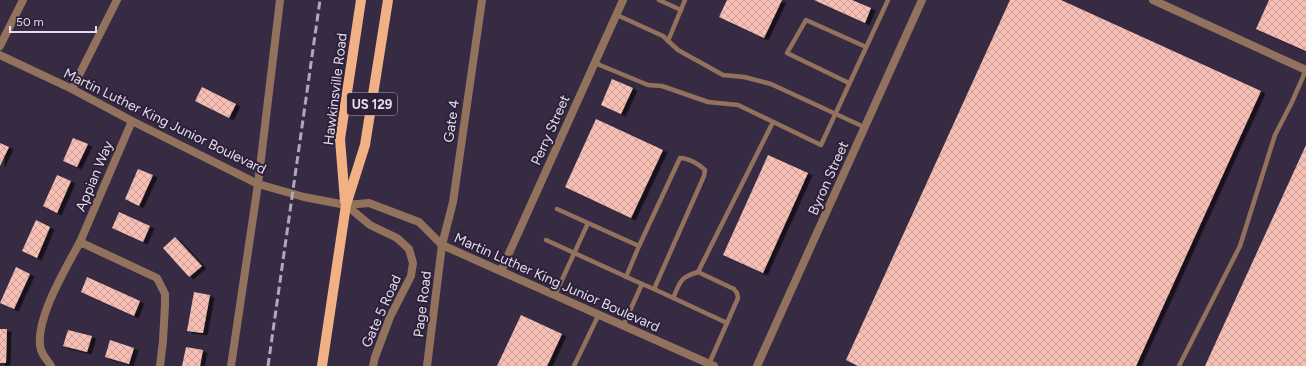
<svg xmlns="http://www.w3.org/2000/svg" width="1306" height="366" viewBox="0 0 1306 366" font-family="Figtree,sans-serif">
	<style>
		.building { fill: url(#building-cross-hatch); filter: url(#shadow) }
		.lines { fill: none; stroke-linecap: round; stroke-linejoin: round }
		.service { stroke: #92725d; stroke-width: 4.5 }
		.minor { stroke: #92725d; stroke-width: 8 }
		.tertiary { stroke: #92725d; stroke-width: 8 }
		.primary { stroke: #f2b185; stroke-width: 10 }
		.rail { stroke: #b1a9bb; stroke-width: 3; stroke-dasharray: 8 4; stroke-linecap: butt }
		.labels { text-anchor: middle; stroke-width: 4; stroke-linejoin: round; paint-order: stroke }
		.shield { fill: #2c2139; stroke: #ada5b7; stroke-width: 1 }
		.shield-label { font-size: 13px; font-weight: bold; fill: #e4dded }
		.street-label { font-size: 14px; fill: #e4dded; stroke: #2c2139 }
	</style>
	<defs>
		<pattern id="building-cross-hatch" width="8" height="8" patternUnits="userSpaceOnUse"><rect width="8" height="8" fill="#f7beb4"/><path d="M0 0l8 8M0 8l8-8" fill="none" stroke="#ca9f99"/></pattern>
		<filter id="shadow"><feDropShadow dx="4.5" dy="2.5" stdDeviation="0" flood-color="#0009"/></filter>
	</defs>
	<rect width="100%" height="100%" fill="#372b44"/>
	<g class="building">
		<path d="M727,0H782L764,38L719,17Z"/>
		<path d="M814,0H852L871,8L865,23Z"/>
		<path d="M1010,0H1061L1261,91L1136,366H858L846,360Z"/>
		<path d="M1269,0H1306V51L1256,29Z"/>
		<path d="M612,79L633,88L621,114L601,105Z"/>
		<path d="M202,87L236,104L229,118L195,101Z"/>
		<path d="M596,119L663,150L631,218L565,187Z"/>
		<path d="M73,138L88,144L77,167L63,161Z"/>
		<path d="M0,143L9,147L0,166Z"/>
		<path d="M1306,145V366H1205Z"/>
		<path d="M768,155L808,173L763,273L723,255Z"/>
		<path d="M138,169L153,175L139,206L125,199Z"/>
		<path d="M57,175L71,181L57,213L43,206Z"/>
		<path d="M119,212L150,226L143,242L112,228Z"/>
		<path d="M36,220L50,227L37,258L22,251Z"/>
		<path d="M175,237L202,266L189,277L163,248Z"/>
		<path d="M16,267L30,274L14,309L0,303Z"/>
		<path d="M87,277L140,301L134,316L81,292Z"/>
		<path d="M194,292L210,295L203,333L187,331Z"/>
		<path d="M521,315L562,334L547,366H497Z"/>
		<path d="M0,329H7L6,363H0Z"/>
		<path d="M68,330L92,336L87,352L63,346Z"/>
		<path d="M110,340L134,348L129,364L105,357Z"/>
		<path d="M186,347L203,350L200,366H182Z"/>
	</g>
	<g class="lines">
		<g class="service">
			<path d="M659,0L681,10"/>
			<path d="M617,15L663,36L678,50L723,75L744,77L771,84L864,127"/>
			<path d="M668,41L685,0"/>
			<path d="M595,63L648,85L662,86L708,102L738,105L821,145L888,0"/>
			<path d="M849,83L787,53L806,20L866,47"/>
			<path d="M588,223L639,246L680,158C688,158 699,164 705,170L704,176L654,289"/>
			<path d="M546,240L642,284"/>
			<path d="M626,277L639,246"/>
			<path d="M555,295L588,223L557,209"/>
			<path d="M673,298C681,281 679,278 698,272"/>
			<path d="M727,323L738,298L737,293L734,289L698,272L773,122"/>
			<path d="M623,326L642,284L654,289L727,323L709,364"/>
			<path d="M574,366L599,314"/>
			<path d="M1179,366L1240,246L1275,135L1292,102L1306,70"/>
		</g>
		<g class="minor">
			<path d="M1153,0L1306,70"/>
			<path d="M0,46L23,0"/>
			<path d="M72,89L117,0"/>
			<path d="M346,205L370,225L397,238L409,249L413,263L411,276L390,317L375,357L373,366"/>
			<path d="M80,242L132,121"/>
			<path d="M501,271L623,0"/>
			<path d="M51,366C48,361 43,356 41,350C33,322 66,268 80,242L157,278L165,294V305L163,341L160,366"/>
			<path d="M231,366L258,184L280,0"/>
			<path d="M427,366L442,245L453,202L482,0"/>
			<path d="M757,366L922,0"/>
		</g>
		<path class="tertiary" d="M0,55L72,89L132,121L258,184L304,197L346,205L369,203L419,222L442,245L714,366"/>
		<g class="primary">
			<path d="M345,201L340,139L361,0"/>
			<path d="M322,366L346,205L365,145L388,0"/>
		</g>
		<path class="rail" d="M268,366L320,0"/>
	</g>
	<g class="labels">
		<rect class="shield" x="347" y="93" width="50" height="22" rx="3"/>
		<g class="shield-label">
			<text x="372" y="109">US 129</text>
		</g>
		<g class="street-label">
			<text transform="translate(335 89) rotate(-83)" y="5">Hawkinsville Road</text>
			<text transform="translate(165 121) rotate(26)" y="5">Martin Luther King Junior Boulevard</text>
			<text transform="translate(451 121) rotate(-82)" y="5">Gate 4</text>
			<text transform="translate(550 130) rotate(-66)" y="5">Perry Street</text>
			<text transform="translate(94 176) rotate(-67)" y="5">Appian Way</text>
			<text transform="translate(828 178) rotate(-66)" y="5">Byron Street</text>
			<text transform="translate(557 282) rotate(24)" y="5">Martin Luther King Junior Boulevard</text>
			<text transform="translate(422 304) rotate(-83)" y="5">Page Road</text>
			<text transform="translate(381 311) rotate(-66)" y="5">Gate 5 Road</text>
		</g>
	</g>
	<path d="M10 26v6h86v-6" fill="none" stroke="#e4dded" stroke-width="2"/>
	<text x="16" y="26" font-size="12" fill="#e4dded" stroke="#2c2139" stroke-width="3" paint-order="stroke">50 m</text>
</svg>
